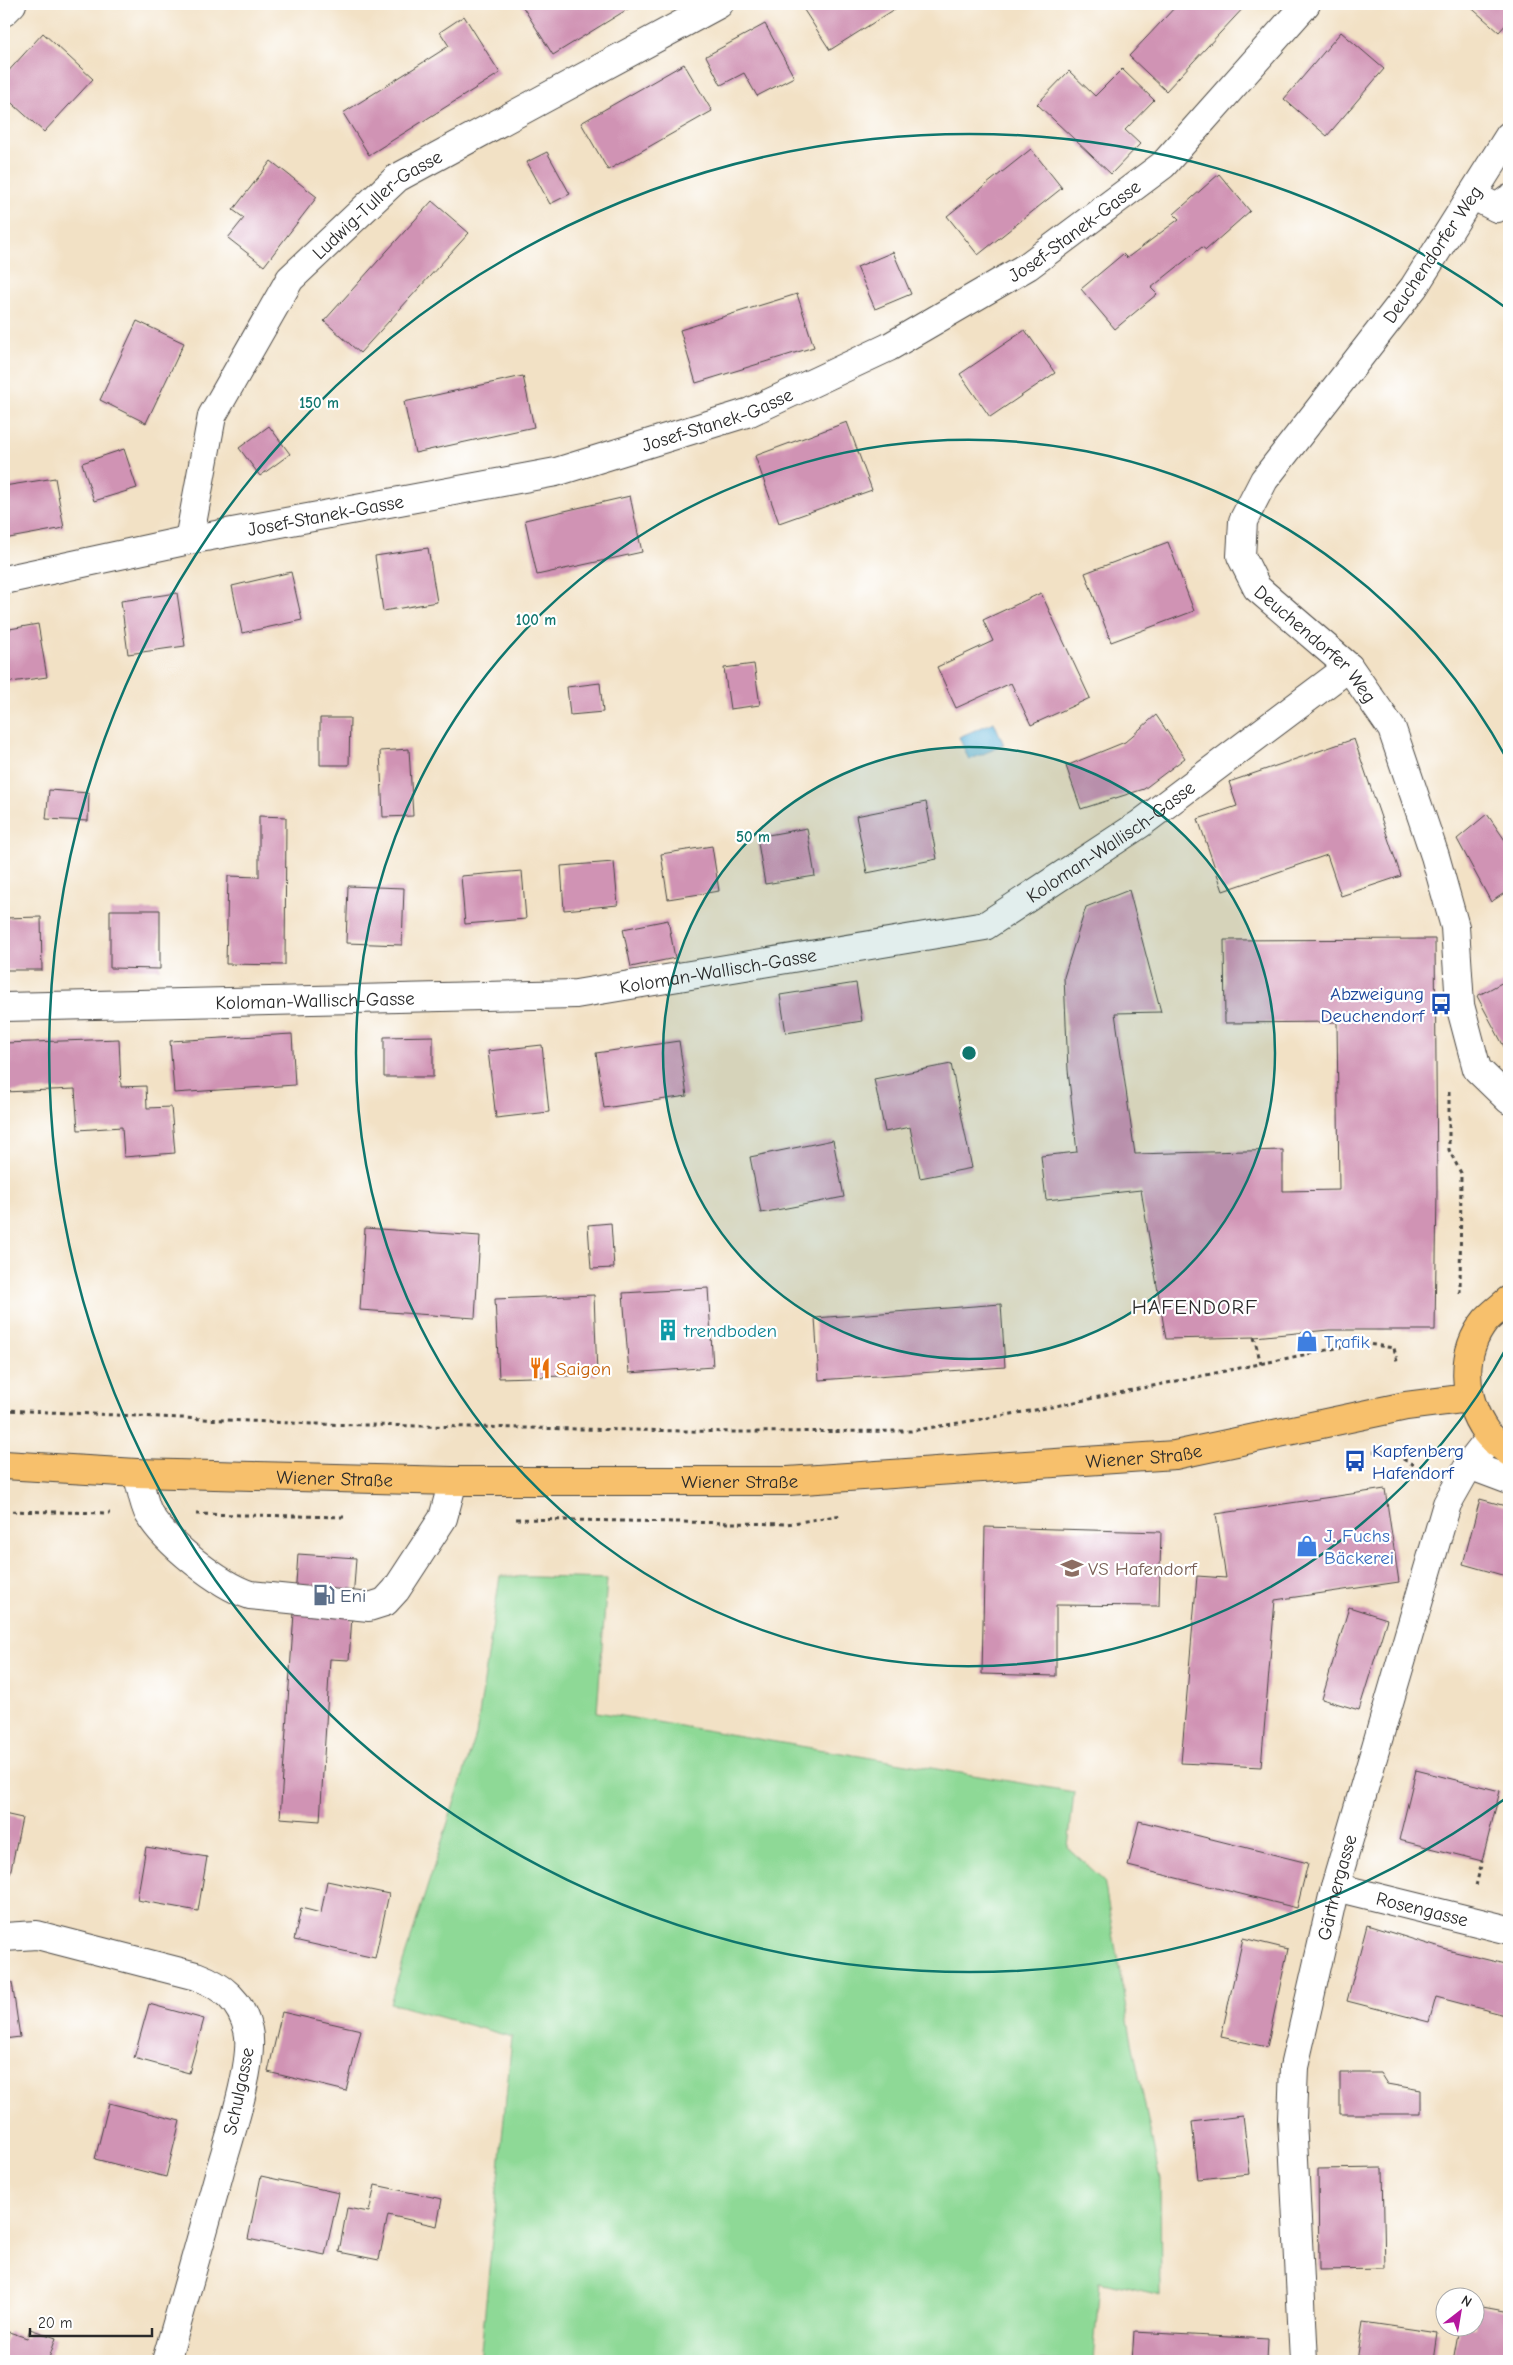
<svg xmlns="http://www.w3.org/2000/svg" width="1513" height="2365" viewBox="0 0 1513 2365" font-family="'Comic Neue',sans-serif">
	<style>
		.green { fill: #8ed996; stroke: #5c8260 }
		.water { fill: #5cb2d8; stroke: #446e82 }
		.building { fill: #d093b4 }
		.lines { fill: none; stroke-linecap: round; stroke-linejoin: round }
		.minor-casing { stroke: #494642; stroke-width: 30 }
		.major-casing { stroke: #494642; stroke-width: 30 }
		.path { stroke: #494642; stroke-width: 3; stroke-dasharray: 4 4; stroke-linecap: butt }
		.minor { stroke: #fff; stroke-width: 28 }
		.major { stroke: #f7c06c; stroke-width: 28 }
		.ring { fill: none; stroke: #0f766e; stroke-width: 2.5 }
		.labels { text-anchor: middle; stroke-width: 4.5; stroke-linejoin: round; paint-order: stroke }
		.street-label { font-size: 19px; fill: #2b2b2b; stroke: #fff }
		.transit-label { font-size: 19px; fill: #164399; stroke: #fff; text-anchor: end }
		.culture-label { font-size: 19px; fill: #0d838f; stroke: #fff; text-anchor: start }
		.shop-label { font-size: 19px; fill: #366cbe; stroke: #fff; text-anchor: start }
		.food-label { font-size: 19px; fill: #c56008; stroke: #fff; text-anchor: start }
		.education-label { font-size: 19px; fill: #785e54; stroke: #fff; text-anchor: start }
		.service-label { font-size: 19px; fill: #4e5e75; stroke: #fff; text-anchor: start }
		.quarter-label { font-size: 21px; letter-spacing: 1px; fill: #2b2b2b; stroke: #fff }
		.centre { fill: #0f766e; stroke: #fff; stroke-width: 2.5 }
		.ring-label { font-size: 15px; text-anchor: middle; font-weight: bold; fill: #0f766e; stroke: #fff; stroke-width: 4.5; stroke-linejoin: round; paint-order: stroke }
	</style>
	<rect width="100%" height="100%" fill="#fff"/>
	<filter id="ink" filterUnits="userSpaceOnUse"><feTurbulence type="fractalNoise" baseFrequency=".02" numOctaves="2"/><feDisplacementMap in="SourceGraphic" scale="10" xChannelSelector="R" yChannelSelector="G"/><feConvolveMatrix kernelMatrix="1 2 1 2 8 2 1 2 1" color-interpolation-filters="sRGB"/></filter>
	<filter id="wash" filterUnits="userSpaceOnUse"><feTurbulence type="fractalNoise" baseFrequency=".0096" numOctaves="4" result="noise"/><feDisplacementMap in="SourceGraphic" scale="20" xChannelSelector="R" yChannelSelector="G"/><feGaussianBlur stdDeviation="1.12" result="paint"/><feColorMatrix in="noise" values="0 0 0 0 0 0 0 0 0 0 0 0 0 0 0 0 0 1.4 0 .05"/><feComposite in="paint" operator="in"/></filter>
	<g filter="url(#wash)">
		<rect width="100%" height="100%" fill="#f2e1c5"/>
		<path class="green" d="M500,1576L607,1579L597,1712L1074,1792L1068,1848L1104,1880L1130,2032L1160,2180L1161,2295L1100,2281L1093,2361H480L512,2037L390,2003L476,1735Z"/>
		<path class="water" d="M994,722L1004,745L969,760L959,737Z"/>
		<g id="blocks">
			<g class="building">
				<path d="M521,4H636L553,55Z"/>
				<path d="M808,4H903L830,50L802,7Z"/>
				<path d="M1178,4H1247L1166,91L1129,56Z"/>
				<path d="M1467,4H1509V21L1499,32Z"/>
				<path d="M464,16L500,73L369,155L343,113L449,46L440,32Z"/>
				<path d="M765,24L794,77L757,96L744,73L721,85L706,56Z"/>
				<path d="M1341,32L1384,69L1327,136L1284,99Z"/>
				<path d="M43,33L93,79L44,132L4,96V76Z"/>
				<path d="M684,64L712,111L608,170L581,123Z"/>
				<path d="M1122,69L1154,100L1125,130L1140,144L1111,174L1037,104L1069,71L1095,96Z"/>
				<path d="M1031,149L1062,188L978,255L947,216Z"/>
				<path d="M547,152L570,194L550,204L527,162Z"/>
				<path d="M271,161L317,197L264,266L228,238L244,218L233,210Z"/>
				<path d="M1219,174L1250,211L1206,250L1202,247L1151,288L1157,294L1115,329L1081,289L1123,254L1127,258L1179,219L1174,214Z"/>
				<path d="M432,201L469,233L360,353L324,321Z"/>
				<path d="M893,252L911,294L875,309L857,267Z"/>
				<path d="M797,294L814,347L696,383L680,330Z"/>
				<path d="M137,321L184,343L146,423L100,400Z"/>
				<path d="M1025,330L1055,373L990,417L960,374Z"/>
				<path d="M523,376L534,427L415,453L404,402Z"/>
				<path d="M847,422L872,490L779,523L755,456Z"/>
				<path d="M269,426L290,454L260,476L239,448Z"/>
				<path d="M124,449L137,488L94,501L82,463Z"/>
				<path d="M55,478L64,528L4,539V486Z"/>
				<path d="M630,496L642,552L537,575L525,520Z"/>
				<path d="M1168,542L1194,611L1111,642L1085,573Z"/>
				<path d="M428,548L437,602L383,611L375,556Z"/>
				<path d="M291,572L302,620L242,633L232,586Z"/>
				<path d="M177,593L185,646L128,654L121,601Z"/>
				<path d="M1041,593L1090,698L1031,725L1011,683L956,708L937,667L993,641L983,620Z"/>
				<path d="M38,624L47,677L4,683V630Z"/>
				<path d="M754,664L760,705L730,709L724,668Z"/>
				<path d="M600,683L603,712L570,715L567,687Z"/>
				<path d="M1156,715L1185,758L1144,789L1081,809L1066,766L1125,742Z"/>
				<path d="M320,718H350L349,765H320Z"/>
				<path d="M1354,739L1401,876L1341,896L1327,855L1223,891L1198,819L1237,806L1229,782Z"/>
				<path d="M409,749L413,816L383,817L380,751Z"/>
				<path d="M49,790L89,793L88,821L46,819Z"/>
				<path d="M926,802L937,859L867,873L856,816Z"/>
				<path d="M1487,814L1509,846V890L1491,902L1457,839Z"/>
				<path d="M259,816L286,817L285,965L226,964L228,876L259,877Z"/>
				<path d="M807,828L815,876L765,884L757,837Z"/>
				<path d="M712,846L719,891L668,899L661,854Z"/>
				<path d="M614,862L618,905L564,910L561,866Z"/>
				<path d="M522,871L526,919L465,924L461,876Z"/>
				<path d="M348,886L404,888L402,945L346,943Z"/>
				<path d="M1129,890L1161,1012L1115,1013L1135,1154L1283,1150V1191L1339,1190L1337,1022L1225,1023L1224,940L1435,939L1437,1189L1435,1330H1329L1254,1337L1166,1339L1141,1190L1046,1200L1041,1156L1077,1152L1068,1070L1064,977L1086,907Z"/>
				<path d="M110,910H160V969L110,968Z"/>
				<path d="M41,917L42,970H4V918Z"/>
				<path d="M668,920L675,958L631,967L623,929Z"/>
				<path d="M1509,979V1056L1477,996Z"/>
				<path d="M856,983L862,1021L786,1033L780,995Z"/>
				<path d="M292,1034L295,1085L174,1093L170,1041Z"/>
				<path d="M433,1036V1077H384V1037Z"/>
				<path d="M119,1039L121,1087L146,1086L147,1108L171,1107L175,1153L124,1157L122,1127L78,1130L75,1089L4,1092V1043Z"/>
				<path d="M679,1041L687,1096L604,1108L596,1053Z"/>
				<path d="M542,1045L549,1112L496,1118L488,1051Z"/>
				<path d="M951,1064L972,1168L920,1178L910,1127L885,1132L874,1079Z"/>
				<path d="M833,1140L844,1197L761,1213L750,1157Z"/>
				<path d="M611,1223L614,1268L591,1269L588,1225Z"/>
				<path d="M365,1228L480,1236L475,1318L360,1310Z"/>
				<path d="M708,1288L713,1367L629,1373L623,1293Z"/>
				<path d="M594,1295L597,1375L499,1378L495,1299Z"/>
				<path d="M1001,1304L1005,1367L819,1380L815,1318Z"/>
				<path d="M1385,1489L1399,1582L1275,1600L1261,1767L1181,1763L1197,1576L1226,1578L1216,1514Z"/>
				<path d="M1480,1499L1509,1507V1577L1463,1564Z"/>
				<path d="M985,1527L1161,1532L1159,1606L1056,1605V1676L982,1674Z"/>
				<path d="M298,1554L356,1558L349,1660L330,1659L320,1821L280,1818Z"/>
				<path d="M1349,1607L1387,1619L1359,1710L1322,1699Z"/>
				<path d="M1416,1770L1500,1791L1482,1861L1399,1840Z"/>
				<path d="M4,1814L22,1818L10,1874L4,1872Z"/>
				<path d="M1139,1821L1308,1863L1297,1908L1128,1866Z"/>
				<path d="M146,1847L207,1857L198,1911L137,1900Z"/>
				<path d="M327,1881L389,1894L375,1958L294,1940L301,1908L321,1913Z"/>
				<path d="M1367,1925L1447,1950L1509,1965V2016L1436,1997L1429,2022L1347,2001Z"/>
				<path d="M1243,1938L1288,1949L1267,2047L1221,2037Z"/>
				<path d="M12,1982L20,2037L4,2039V1983Z"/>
				<path d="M149,2004L204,2019L189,2073L134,2058Z"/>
				<path d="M282,2012L361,2030L346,2091L268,2072Z"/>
				<path d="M1340,2073H1380L1387,2084L1421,2090V2114H1340Z"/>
				<path d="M109,2103L180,2121L166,2177L95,2159Z"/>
				<path d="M1243,2116L1250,2174L1198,2179L1192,2122Z"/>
				<path d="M1383,2168L1385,2269L1319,2270L1318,2169Z"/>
				<path d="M261,2176L339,2193L325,2255L248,2239Z"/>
				<path d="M375,2185L442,2199L437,2226L388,2215L379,2260L339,2252L347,2208L369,2212Z"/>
				<path d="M1476,2305L1509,2311V2361H1453L1459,2328H1476Z"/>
				<path d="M1363,2322L1438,2333L1434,2361H1357Z"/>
				<path d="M30,2329L56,2338L48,2361H4V2347L9,2332L27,2338Z"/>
				<path d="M1134,2332L1268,2339L1267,2361H1132Z"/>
			</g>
		</g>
	</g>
	<g filter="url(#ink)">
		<use href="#blocks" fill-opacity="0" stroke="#494642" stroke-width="1"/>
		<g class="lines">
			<g class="minor-casing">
				<g id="minor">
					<path d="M4,12L12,4"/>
					<path id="s1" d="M1509,136L1414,287L1264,480L1243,521L1241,556L1257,588L1349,667L1392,729L1435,856L1455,927L1460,1005L1477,1069L1509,1100"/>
					<path d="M1472,195L1497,208L1509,199"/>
					<path id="s2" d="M189,540L212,416L290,279L397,178L719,4"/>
					<path id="s3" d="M4,580L189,540L556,472L750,412L889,347L1028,266L1163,165L1306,4"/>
					<path id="s4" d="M4,1007L576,994L985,926L1140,824L1349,667"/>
					<path d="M1469,1465L1509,1480"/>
					<path d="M137,1473C141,1486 143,1503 149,1514C166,1543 219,1585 250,1595L369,1607L385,1602L396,1590L443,1518L453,1481"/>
					<path id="s5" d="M1335,1887L1509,1930"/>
					<path d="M4,1937L37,1935L196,1976C223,1986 241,2001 248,2030C255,2060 230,2136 221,2167C203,2232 185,2297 166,2361"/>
					<path id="s6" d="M1304,2361L1292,2119L1294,2067L1335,1887L1447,1504L1469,1465L1491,1437"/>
				</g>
			</g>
			<g class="major-casing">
				<g id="major">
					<path d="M1509,1300C1502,1306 1493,1313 1486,1320C1459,1353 1463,1399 1486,1432C1492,1440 1501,1446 1509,1452"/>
					<path id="s7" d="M4,1465L137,1473L453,1481H788L1175,1455L1406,1406L1469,1398"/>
				</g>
			</g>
			<g class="path">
				<path d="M1449,1092V1150L1461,1173L1460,1295"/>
				<path d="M1254,1337L1261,1364"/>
				<path d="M4,1410L314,1424L738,1432L911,1431L1041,1409L1361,1343L1394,1348L1397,1361"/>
				<path d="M1373,1452L1388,1451L1414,1465"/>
				<path d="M4,1511L110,1513"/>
				<path d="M196,1514L345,1517"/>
				<path d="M516,1519L787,1524L842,1515"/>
				<path d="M1476,1886L1482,1861"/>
			</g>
			<use href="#minor" class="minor"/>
			<use href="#major" class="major"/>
		</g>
	</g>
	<circle cx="969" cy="1053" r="306" fill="#0f766e" fill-opacity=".12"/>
	<g class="ring">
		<circle cx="969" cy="1053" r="306"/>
		<path d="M1508 1345A613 613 0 1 1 1508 761"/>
		<path d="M1509 1796A919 919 0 1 1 1509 310"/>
	</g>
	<defs>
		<g id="bus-bare" transform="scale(1.725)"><path d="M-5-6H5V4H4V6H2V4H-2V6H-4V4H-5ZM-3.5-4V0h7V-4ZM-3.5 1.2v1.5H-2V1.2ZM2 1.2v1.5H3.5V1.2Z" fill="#1a4fb4" stroke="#fff" stroke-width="2.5" paint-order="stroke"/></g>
		<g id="building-bare" transform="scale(1.725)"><path d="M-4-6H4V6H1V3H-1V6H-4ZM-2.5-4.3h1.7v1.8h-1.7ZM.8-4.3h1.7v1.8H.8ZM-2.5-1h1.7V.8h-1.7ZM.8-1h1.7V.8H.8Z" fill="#0f9aa8" stroke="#fff" stroke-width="2.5" paint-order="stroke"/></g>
		<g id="shop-bare" transform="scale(1.725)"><path d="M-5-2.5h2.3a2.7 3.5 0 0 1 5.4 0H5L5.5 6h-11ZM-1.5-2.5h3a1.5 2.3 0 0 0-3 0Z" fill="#3f7fe0" stroke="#fff" stroke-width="2.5" paint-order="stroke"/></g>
		<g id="restaurant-bare" transform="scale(1.725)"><path d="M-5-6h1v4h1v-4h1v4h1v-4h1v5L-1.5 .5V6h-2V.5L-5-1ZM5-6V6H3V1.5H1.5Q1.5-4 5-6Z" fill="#e8710a" stroke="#fff" stroke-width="2.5" paint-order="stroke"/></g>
		<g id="school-bare" transform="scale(1.725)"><path d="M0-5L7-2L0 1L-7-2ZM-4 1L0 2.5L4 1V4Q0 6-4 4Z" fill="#8d6e63" stroke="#fff" stroke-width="2.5" paint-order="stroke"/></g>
		<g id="fuel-bare" transform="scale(1.725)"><path d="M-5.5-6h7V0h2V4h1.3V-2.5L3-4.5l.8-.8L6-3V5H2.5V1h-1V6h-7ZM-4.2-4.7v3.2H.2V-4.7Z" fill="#5c6f8a" stroke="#fff" stroke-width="2.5" paint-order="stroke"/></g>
	</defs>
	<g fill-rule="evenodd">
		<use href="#bus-bare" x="1441" y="1004"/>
		<use href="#building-bare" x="668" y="1330"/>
		<use href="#shop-bare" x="1307" y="1341"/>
		<use href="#restaurant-bare" x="540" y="1368"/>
		<use href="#bus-bare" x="1355" y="1461"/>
		<use href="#shop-bare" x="1307" y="1546"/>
		<use href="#school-bare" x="1072" y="1568"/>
		<use href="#fuel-bare" x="324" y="1595"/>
	</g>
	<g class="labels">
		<g class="street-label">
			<text dy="7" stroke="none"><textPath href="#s2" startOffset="399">Ludwig-Tuller-Gasse</textPath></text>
			<text dy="7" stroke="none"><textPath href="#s3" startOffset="1138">Josef-Stanek-Gasse</textPath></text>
			<text transform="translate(1432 254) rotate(-56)" y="7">Deuchendorfer Weg</text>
			<text dy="7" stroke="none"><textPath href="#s3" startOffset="732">Josef-Stanek-Gasse</textPath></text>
			<text dy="7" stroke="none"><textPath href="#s3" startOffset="328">Josef-Stanek-Gasse</textPath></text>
			<text dy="7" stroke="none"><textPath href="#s1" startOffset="621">Deuchendorfer Weg</textPath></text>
			<text dy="7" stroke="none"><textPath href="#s4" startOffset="1138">Koloman-Wallisch-Gasse</textPath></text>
			<text dy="7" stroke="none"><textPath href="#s4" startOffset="716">Koloman-Wallisch-Gasse</textPath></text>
			<text dy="7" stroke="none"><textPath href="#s4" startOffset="311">Koloman-Wallisch-Gasse</textPath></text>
			<text dy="7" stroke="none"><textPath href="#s7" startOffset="1141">Wiener Straße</textPath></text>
			<text dy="7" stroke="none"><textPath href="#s7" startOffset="331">Wiener Straße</textPath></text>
			<text dy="7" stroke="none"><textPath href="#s7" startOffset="736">Wiener Straße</textPath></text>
			<text dy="7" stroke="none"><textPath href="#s6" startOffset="479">Gärtnergasse</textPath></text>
			<text dy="7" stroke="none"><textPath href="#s5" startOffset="90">Rosengasse</textPath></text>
			<text transform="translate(238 2091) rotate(-78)" y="7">Schulgasse</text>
		</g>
		<g class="transit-label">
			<text x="1424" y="1000">Abzweigung<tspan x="1424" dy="22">Deuchendorf</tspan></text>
			<text x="1372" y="1457" text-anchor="start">Kapfenberg<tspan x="1372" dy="22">Hafendorf</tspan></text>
		</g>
		<g class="culture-label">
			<text x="684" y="1337">trendboden</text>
		</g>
		<g class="shop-label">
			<text x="1324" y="1348">Trafik</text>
			<text x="1324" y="1542">J. Fuchs<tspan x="1324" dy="22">Bäckerei</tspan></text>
		</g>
		<g class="food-label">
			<text x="556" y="1375">Saigon</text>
		</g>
		<g class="education-label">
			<text x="1088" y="1575">VS Hafendorf</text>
		</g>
		<g class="service-label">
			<text x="340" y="1602">Eni</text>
		</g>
		<g class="quarter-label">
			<text x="1195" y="1314">HAFENDORF</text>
		</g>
	</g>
	<circle cx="969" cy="1053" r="8" class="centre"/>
	<g class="ring-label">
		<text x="319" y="408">150 m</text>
		<text x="536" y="625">100 m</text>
		<text x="753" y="842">50 m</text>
	</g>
	<rect width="1513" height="2365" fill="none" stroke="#fff" stroke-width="20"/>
	<g transform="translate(1460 2312) rotate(31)"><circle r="24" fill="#ffffff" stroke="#aaaaaa"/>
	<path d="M0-4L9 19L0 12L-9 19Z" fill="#b5179e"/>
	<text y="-8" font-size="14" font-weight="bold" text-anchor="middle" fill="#2b2b2b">N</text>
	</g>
	<path d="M30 2328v8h122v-8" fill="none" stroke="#2b2b2b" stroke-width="2.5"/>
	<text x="38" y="2328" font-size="15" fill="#2b2b2b" stroke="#ffffff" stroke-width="4" paint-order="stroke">20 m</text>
</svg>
